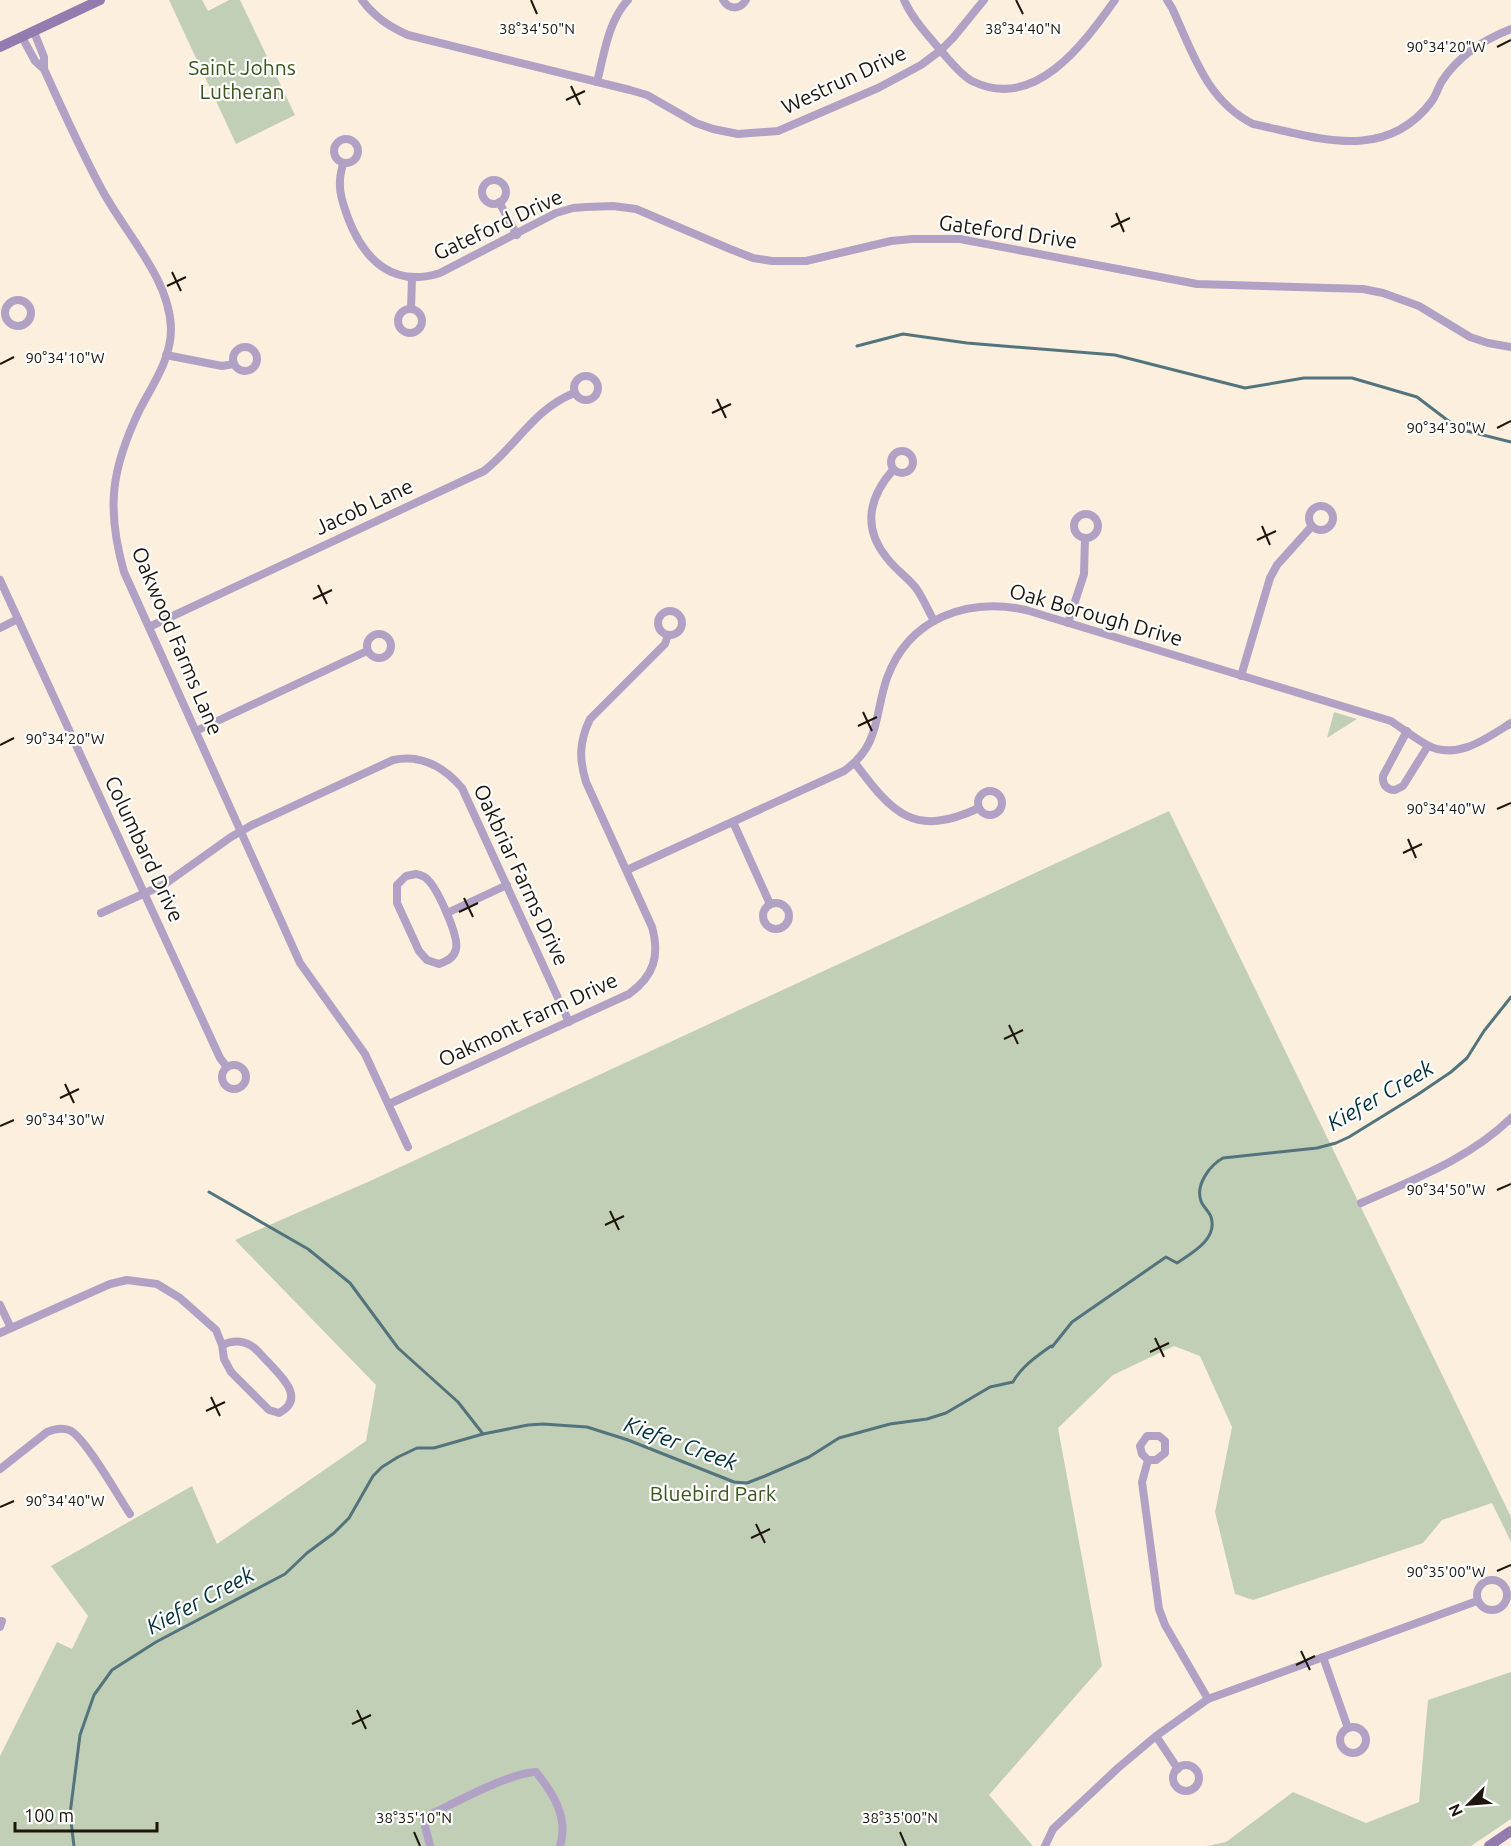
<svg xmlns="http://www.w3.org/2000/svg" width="1511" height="1846" viewBox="0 0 1511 1846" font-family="Ubuntu,sans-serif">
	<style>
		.green { fill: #c2cfb7 }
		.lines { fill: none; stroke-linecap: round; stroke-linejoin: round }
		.stream { stroke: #53747c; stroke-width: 3 }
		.street { stroke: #b1a2c5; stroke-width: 8 }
		.secondary { stroke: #927bae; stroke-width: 10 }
		.ticks { fill: none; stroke: #1e160c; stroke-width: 2 }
		.labels { text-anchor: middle; stroke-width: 4.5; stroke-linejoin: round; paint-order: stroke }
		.park-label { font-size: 21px; fill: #3a551d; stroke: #fff }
		.street-label { font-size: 21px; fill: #1e160c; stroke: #fff }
		.water-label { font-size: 22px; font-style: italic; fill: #002f3c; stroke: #fff }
		.ticks-label { font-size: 15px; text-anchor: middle; fill: #1e160c; stroke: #fff; stroke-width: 4.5; stroke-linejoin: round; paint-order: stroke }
	</style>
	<rect width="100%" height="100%" fill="#fdefde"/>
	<g class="green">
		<path d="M169,0H202L208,11L229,0H240L295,115L236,144Z"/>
		<path d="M1334,712L1357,719L1327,738Z"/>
		<path d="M1169,811L1511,1517V1542L1492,1503L1442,1520L1423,1543L1253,1600L1235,1594L1215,1512L1232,1427L1200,1356L1174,1346L1113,1375L1058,1428L1102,1666L989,1795L1033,1846H0V1756L57,1642L72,1649L88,1616L51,1566L192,1486L217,1544L366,1441L376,1385L235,1240L370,1181Z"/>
		<path d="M1511,1672V1819L1471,1846H1207L1226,1842L1293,1792L1366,1823L1419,1802L1428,1700Z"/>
	</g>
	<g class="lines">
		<g class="stream">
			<path d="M857,346L903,334L967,343L1115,355L1245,388L1304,378H1352L1417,397L1459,429L1511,442"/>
			<path d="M209,1192L308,1249L350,1283L398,1348L458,1402L483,1434"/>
			<path d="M74,1846L70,1814L80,1735L94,1695L112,1670L156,1642L285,1574L307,1553L334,1533L349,1518L373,1476L382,1467L398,1457L417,1448H434L483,1434L528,1425L543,1424L572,1426L587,1427L628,1440L734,1482L747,1483L765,1476L809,1457L839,1438L890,1424L927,1419L946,1413L990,1387L1013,1382C1021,1367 1037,1356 1051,1346L1052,1347L1072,1322L1166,1257L1177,1263C1192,1253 1218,1239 1211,1217C1209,1211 1203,1207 1201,1201C1195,1185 1210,1165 1223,1158L1317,1148L1336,1143L1349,1137L1417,1095L1451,1072L1467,1058L1484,1031L1511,997"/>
		</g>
		<g class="street">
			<path d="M362,0C375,17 388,26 408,35L630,90L647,95L696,123L713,129L738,134L778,131L878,88L921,65L941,50L953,38L984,0"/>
			<path d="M723,0C729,10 740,10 746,0"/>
			<path d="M904,0C913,20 928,35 942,52C951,62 961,75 972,81C1034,112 1083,45 1115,0"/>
			<path d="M1167,0L1172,8C1193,53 1206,100 1253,124C1316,137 1385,164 1432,101C1436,95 1438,88 1442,81C1459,55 1483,40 1511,29"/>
			<path d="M34,32L44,57V69"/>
			<path d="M22,37L35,61L44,69C62,109 80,149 101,188C124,232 170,278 171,329C171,359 153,384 140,409C111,469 106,508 124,572L300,963L365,1054L408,1147"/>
			<path d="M597,82C604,55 608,21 628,0"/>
			<circle cx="346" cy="151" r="12"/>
			<path d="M343,163C342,169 340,175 340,181C339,194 344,206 348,218C364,260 393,288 440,273L556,213L573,208L586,207L613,206L636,209L730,249L753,258L772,261H806L891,241L912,239H960L1197,284L1363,289L1383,293L1419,306L1470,337L1488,343L1511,347"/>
			<circle cx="494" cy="192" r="12"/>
			<path d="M499,202L517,235"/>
			<circle cx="18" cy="313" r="13"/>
			<path d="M411,309L412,278"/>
			<circle cx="410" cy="321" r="12"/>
			<circle cx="245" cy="359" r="12"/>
			<path d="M166,355L222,366L234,364"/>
			<circle cx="586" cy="388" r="12"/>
			<circle cx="902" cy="462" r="11"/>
			<path d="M893,470C869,497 862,528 887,558C895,569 907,577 916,588C923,598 928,610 934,621"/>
			<circle cx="1321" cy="518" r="12"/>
			<circle cx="1086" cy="526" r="12"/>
			<path d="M0,580L220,1058L227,1067"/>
			<circle cx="670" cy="623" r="12"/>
			<path d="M1068,623L1084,574L1085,538"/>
			<path d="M149,627L484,471C518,444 533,410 574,393"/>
			<path d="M0,628L18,619"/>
			<circle cx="379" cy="646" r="12"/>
			<path d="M1241,676L1270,578L1277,565L1312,526"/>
			<path d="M196,731L367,651"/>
			<path d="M1407,731L1383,776C1382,785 1387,790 1395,790L1403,786L1428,746"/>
			<path d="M855,763C893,814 914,838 979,808"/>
			<circle cx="990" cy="803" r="12"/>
			<path d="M733,822L770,904"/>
			<path d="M627,870L844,771C881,745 874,715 887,678C909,618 967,597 1026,610L1391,721C1403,729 1415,738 1427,745C1457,761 1487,738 1511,723"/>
			<path d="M416,874C420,875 425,876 428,880C438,890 459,936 456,949C454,958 447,961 439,964L427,960L419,951L397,903V885L406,876Z"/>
			<circle cx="776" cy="916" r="13"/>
			<path d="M101,913L165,884L231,837L252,825L393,760C421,754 444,767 462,788L569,1022"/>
			<path d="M447,913L507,885"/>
			<circle cx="234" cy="1077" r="12"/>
			<path d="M389,1104L629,994C654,976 660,956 652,927L586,782C579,759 579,742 590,719L665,644L668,635"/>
			<path d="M1361,1203C1414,1179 1469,1159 1511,1118"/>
			<path d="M0,1305L11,1328"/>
			<path d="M0,1333L110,1284L127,1280L157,1284L180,1298L216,1330L222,1345L224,1359L231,1372L269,1410L279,1413C307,1398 280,1375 267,1361C262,1356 256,1348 250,1345C241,1340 231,1341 222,1345"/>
			<path d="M1148,1460H1156L1165,1453V1441L1159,1436H1147L1140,1446L1142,1454L1148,1460L1142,1482L1159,1609L1165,1625L1208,1699"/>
			<path d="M0,1469L47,1432C54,1429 61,1427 69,1430C84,1435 119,1498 130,1514"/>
			<circle cx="1492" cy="1595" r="15"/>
			<path d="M0,1627L2,1621"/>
			<path d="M1323,1657L1348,1728"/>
			<circle cx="1353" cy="1740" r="13"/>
			<path d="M1156,1736L1178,1769"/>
			<circle cx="1186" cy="1778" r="13"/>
			<path d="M430,1846L423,1818C451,1805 508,1773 536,1772C553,1793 569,1818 560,1846"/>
			<path d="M1045,1846L1053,1829L1118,1768L1156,1736L1208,1699L1477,1601"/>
		</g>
		<g class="secondary">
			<path d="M0,47L100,0"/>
			<path d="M1489,1846L1511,1831"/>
		</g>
	</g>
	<path class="ticks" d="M531,0L537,14M1016,0L1023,14M1497,47L1511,40M571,86L580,105M566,100L585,91M1116,213L1124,232M1111,227L1130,218M172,272L181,291M167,286L186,277M0,364L14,357M717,399L726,418M712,413L731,404M1497,428L1511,421M1262,526L1270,545M1257,540L1276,531M318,585L327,604M313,599L332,590M863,712L872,731M858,726L877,717M0,745L14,738M1497,809L1511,803M1408,839L1416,858M1403,853L1422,844M464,898L473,917M459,912L478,903M1009,1025L1018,1044M1004,1039L1023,1030M65,1084L74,1103M60,1098L79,1089M0,1126L14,1120M1497,1190L1511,1184M610,1211L619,1230M605,1225L624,1216M1155,1338L1164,1357M1150,1352L1169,1343M211,1397L220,1416M206,1411L225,1402M0,1507L14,1501M756,1524L765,1543M751,1538L770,1529M1497,1571L1511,1565M1301,1651L1310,1670M1296,1665L1315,1656M357,1710L366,1729M352,1724L371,1715M414,1832L420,1846M900,1832L906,1846"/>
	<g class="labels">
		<g class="park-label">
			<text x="242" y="75">Saint Johns<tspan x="242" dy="24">Lutheran</tspan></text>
			<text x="713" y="1501">Bluebird Park</text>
		</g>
		<g class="street-label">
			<text transform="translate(844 80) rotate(-25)" y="7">Westrun Drive</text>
			<text transform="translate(498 225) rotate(-25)" y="7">Gateford Drive</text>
			<text transform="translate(1008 232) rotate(8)" y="7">Gateford Drive</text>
			<text transform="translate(364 507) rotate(-25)" y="7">Jacob Lane</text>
			<text transform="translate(1096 615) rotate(16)" y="7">Oak Borough Drive</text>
			<text transform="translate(177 641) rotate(67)" y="7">Oakwood Farms Lane</text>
			<text transform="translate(144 849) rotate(65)" y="7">Columbard Drive</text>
			<text transform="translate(521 875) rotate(65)" y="7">Oakbriar Farms Drive</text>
			<text transform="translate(528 1020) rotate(-25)" y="7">Oakmont Farm Drive</text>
		</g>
		<g class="water-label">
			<text transform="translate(1380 1095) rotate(-30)" y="8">Kiefer Creek</text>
			<text transform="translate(681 1443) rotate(20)" y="8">Kiefer Creek</text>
			<text transform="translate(200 1600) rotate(-28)" y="8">Kiefer Creek</text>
		</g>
	</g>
	<g class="ticks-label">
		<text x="537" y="34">38°34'50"N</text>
		<text x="1023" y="34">38°34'40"N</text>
		<text x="1446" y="52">90°34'20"W</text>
		<text x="65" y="363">90°34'10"W</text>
		<text x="1446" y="433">90°34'30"W</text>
		<text x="65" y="744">90°34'20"W</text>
		<text x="1446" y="814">90°34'40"W</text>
		<text x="65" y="1125">90°34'30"W</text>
		<text x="1446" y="1195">90°34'50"W</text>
		<text x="65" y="1506">90°34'40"W</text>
		<text x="1446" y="1577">90°35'00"W</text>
		<text x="414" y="1823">38°35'10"N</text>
		<text x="900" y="1823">38°35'00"N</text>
	</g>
	<g transform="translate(1469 1804) rotate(245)" stroke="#ffffff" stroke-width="4.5" paint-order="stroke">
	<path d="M0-4.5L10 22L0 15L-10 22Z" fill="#1e160c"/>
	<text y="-9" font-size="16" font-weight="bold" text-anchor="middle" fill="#1e160c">N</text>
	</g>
	<path d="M15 1822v9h142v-9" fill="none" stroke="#1e160c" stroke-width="3"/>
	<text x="24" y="1822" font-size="18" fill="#1e160c" stroke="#ffffff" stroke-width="4.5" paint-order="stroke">100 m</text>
</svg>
